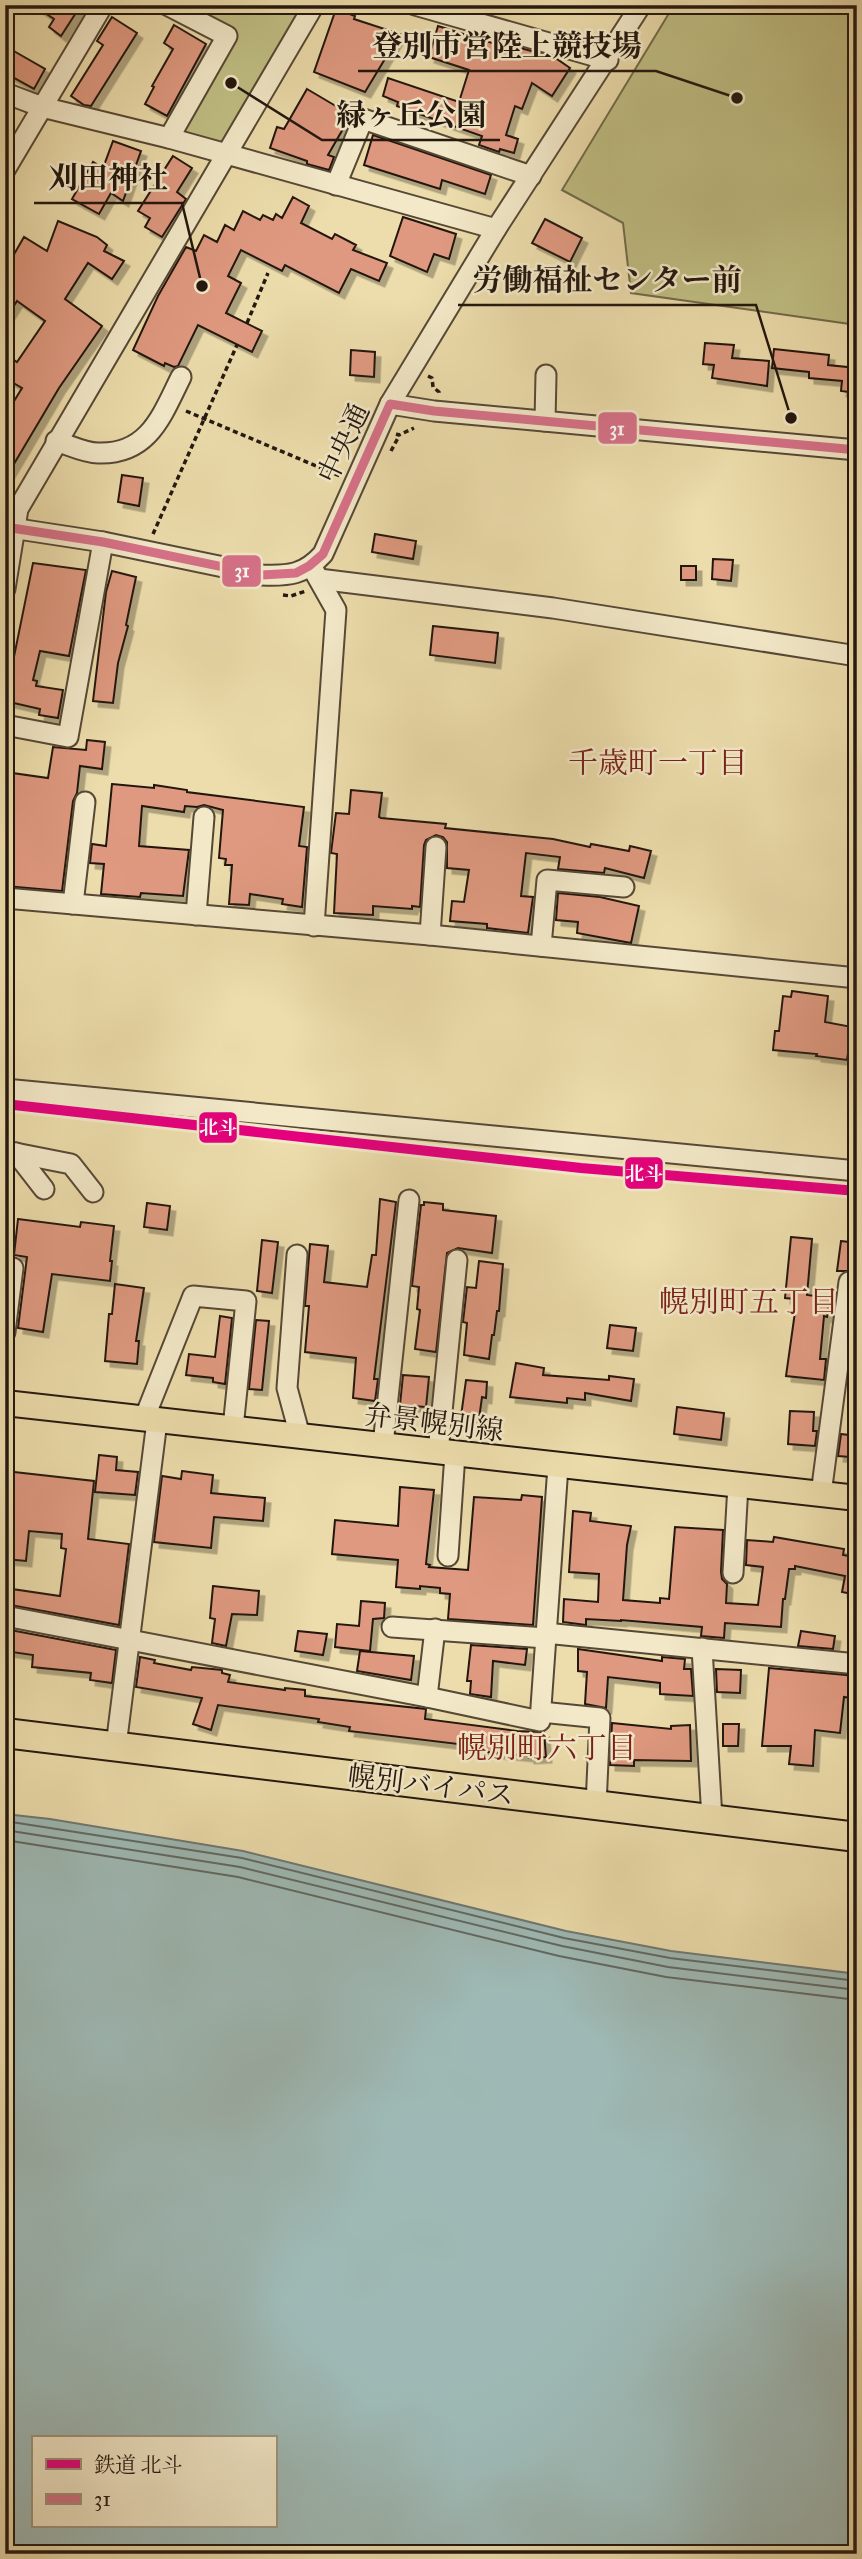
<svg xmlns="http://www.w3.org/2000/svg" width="862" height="2559" viewBox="0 0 862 2559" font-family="'IM FELL Great Primer','Noto Serif JP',serif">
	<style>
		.green { fill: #c0bf84; stroke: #726b4a; stroke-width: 2 }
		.water { fill: #9eb9b5; stroke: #6d7873; stroke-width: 2; fill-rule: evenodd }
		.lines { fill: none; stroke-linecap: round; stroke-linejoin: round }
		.shore { stroke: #606862; stroke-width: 2 }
		.building { fill: #df9980; stroke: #23170f; stroke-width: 2; filter: url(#shadow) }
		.minor-casing { stroke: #564836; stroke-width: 23 }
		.major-casing { stroke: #23170f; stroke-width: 28 }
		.highway-casing { stroke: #23170f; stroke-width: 32 }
		.path { stroke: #23170f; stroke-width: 3.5; stroke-dasharray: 5 3.5; stroke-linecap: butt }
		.minor { stroke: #f3e9c9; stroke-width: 19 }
		.major { stroke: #edddac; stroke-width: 24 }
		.highway { stroke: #edddac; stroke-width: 28 }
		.bus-1-casing { stroke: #f3e9c9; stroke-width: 14 }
		.bus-1 { stroke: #d77189; stroke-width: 9 }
		.rail-1-casing { stroke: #f3e9c9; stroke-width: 16 }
		.rail-1 { stroke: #e5007d; stroke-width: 10 }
		.labels { text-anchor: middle; stroke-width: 5; stroke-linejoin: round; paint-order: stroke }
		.street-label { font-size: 28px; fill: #23170f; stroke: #f3e9c9 }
		.neighbourhood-label { font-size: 30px; fill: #7a1f14; stroke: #f3e9c9 }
		.leader { fill: none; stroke: #23170f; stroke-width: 2.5 }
		.callout-dot { fill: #23170f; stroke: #f3e9c9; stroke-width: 2.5 }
		.callout-label { font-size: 30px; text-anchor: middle; font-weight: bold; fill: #23170f; stroke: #f3e9c9; stroke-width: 5; stroke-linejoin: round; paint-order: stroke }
		.line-badge { stroke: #f3e9c9; stroke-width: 2.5 }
		.badge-label { font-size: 19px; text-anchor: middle; font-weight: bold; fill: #fff }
	</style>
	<defs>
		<filter id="shadow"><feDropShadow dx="5.5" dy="5.5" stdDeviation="0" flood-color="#0004"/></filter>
	</defs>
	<rect width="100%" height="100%" fill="#edddac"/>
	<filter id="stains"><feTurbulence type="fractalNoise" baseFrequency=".00286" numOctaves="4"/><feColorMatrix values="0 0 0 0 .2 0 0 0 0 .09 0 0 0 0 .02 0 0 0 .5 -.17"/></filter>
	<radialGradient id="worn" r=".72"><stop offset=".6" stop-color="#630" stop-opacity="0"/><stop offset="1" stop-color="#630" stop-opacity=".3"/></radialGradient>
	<g class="green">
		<path d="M177,5H304L222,145L175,132L232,33Z"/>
		<path d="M674,5H857V325L631,293L623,223L562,190Z"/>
	</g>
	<path class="water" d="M5,1814L50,1819L243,1851L566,1931L671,1951L857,1974V2554H5ZM33,2438H275V2526H33Z"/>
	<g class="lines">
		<g class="shore">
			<path d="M5,1821L242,1858L564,1938L670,1958L857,1981"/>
			<path d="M5,1830L240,1867L562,1946L668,1967L857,1990"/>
			<path d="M5,1840L238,1877L559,1956L666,1977L857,2000"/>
		</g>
	</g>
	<g class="building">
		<path d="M33,5H81L61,36L49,27L54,19Z"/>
		<path d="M336,9L355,16L354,19L400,34L365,92L314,72Z"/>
		<path d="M112,17L137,33L91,106L84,105L71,96L103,45L97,41Z"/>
		<path d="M174,25L206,44L167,116L145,104L154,87L152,86L173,49L164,43Z"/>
		<path d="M438,26L508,48L509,45L554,57L570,68L552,96L532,83L522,109L515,106L506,135L518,139L514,153L500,149L499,152L479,145L482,136L397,106L398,102L383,96L388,78L459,102L469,70L429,57Z"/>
		<path d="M5,46L45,69L34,89L5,73Z"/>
		<path d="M307,89L351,115L328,155L334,157L329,170L307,164V161L270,148L277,127L284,129Z"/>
		<path d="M373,135L491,175L485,194L442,180L440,189L364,165Z"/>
		<path d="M113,141L141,151L123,201L111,193L99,214L72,199L93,162L103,168Z"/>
		<path d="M173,156L192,168L177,192L186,199L162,237L145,227L150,218L138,211Z"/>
		<path d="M293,197L309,206L301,223L332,239L335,234L356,245L353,250L387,263L379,281L351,269L339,293L285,265L282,271L241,250L228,276L241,283L226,313L262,331L252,352L198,325L178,366L174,367L165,363L164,366L133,350L158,296L186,247L196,251L204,235L217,242L225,225L234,230L243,211L260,220L263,215L273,220L276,214L282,218Z"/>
		<path d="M403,217L456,234L449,259L434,254L427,272L390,256Z"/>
		<path d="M545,219L582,238L570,262L532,243Z"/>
		<path d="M58,221L97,237L107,245L104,251L124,261L112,279L88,263L65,299L102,326L59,388L5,479V416L22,388L5,378V354L17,362L45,321L17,301L5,320V270L24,237L47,251Z"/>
		<path d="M705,343L734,345L732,358L769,361L767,386L712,378L714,365L703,364Z"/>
		<path d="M774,349L829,355L828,365L857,368V393L841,391L842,381L809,378V372L772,368Z"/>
		<path d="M351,350L375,352L374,377L350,375Z"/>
		<path d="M122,475L143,478L139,506L118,502Z"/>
		<path d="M375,534L416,541L413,559L372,552Z"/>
		<path d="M713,559L733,560L731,581L712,579Z"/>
		<path d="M33,563L86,570L69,656L40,651L33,680L37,681L36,686L63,690L58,718L39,715L40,709L5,701Z"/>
		<rect x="681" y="566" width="15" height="14"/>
		<path d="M112,571L136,577L126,625L128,626L118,663L113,703L93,701L106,592Z"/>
		<path d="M433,626L498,633L495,663L430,655Z"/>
		<path d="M87,740L105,742L102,769L80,766L77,793L73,801L62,891L5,886V772L48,778L53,747L86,750Z"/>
		<path d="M112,784L154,788V785L187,790V792L304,807L299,846L307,847L302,907L282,904L283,899L250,894L249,905L229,904L232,865H225L226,859L219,858L223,810L204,805L197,807L185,806L184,812L142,806L139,846L189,850L183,896L141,893L140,897L101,894L104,864L90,863L92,844L106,846Z"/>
		<path d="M351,790L382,793L379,817L381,818L446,824L445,828L553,839L590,847L591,844L629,851L630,846L651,851L644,878L605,868L604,873L558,869L560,857L526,853L521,896L533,897L528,933L487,928V924L450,921L452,901L464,902L469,870L447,868V842L443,837L436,835L426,840L424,845L420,907L412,906V909L373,906V915L334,913L337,854L331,853L336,813L349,814Z"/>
		<path d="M558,893L600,897L639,906L631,943L577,933L578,922L556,920Z"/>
		<path d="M792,991L828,996L825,1022L852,1027L847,1060L816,1056L817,1054L773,1050L775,1031H779L783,996L791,997Z"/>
		<path d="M380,1199L396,1202L374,1379H378L375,1401L353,1398L356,1358L305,1352L309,1306H305L310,1244L328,1246L324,1282L367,1287L372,1255H376Z"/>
		<path d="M424,1202L443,1204V1210L496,1216L492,1253L458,1248L447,1253L436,1352L415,1349L420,1310L417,1309L419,1287L412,1286L421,1205H424Z"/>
		<path d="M147,1203L170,1206L167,1230L144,1227Z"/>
		<path d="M18,1219L80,1227L81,1222L114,1226L110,1261H112L110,1281L52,1274L43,1332L18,1328L27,1257L14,1255Z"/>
		<path d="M791,1237L812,1239L807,1295L830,1298L827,1317L824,1316L820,1359H826L824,1380L786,1376L795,1312H793L795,1299L785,1298Z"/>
		<path d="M262,1240L278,1242L272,1293L257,1291Z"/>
		<path d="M841,1241L857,1243V1271H837Z"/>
		<path d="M479,1261L503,1264L499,1311H497L494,1335H492L489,1359L464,1355L467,1323L463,1322L467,1287L476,1288Z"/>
		<path d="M115,1284L144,1288L136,1341H139L137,1364L105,1361L109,1314H112Z"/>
		<path d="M220,1316L232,1318L225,1384L213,1382V1378L186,1375L189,1354L215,1357Z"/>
		<path d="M256,1320L269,1321L262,1390L249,1389Z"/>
		<path d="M610,1325L636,1328L633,1351L607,1348Z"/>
		<path d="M516,1363L544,1368L543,1375L609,1380V1376L634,1379L631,1401L585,1393V1400L567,1398V1403L510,1397Z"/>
		<path d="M403,1375L429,1377L426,1407L400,1405Z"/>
		<path d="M466,1380L487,1382L486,1398L482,1397L479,1419L461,1416Z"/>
		<path d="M677,1407L724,1413L721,1440L674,1434Z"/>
		<path d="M790,1411L814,1412L813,1431H817L815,1446L788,1444Z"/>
		<path d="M841,1434L857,1436V1448H851L850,1457L838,1456Z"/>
		<path d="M99,1455L117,1457L116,1470L138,1472L135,1495L95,1492Z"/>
		<path d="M5,1471L94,1481L88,1539L129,1544L119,1625L5,1604V1588L60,1596L66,1549L61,1548L62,1534L29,1531L26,1561L5,1559L8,1494H5Z"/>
		<path d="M182,1471L213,1475L211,1493L265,1498L263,1521L214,1517L211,1548L154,1542L162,1476L181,1479Z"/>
		<path d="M400,1487L434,1490L426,1564L430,1565L429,1567L468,1570L474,1497L521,1500L522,1495L542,1497L533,1625L448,1619L450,1594L440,1593V1588L420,1586V1589L396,1587L398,1560L332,1554L335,1520L398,1526Z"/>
		<path d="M573,1511L591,1513L590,1521L631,1526L627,1545L623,1600L660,1603V1598L669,1599L675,1527L723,1530L721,1572L722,1579L727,1584L726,1603L758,1605L763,1567L746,1565L747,1540L773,1542L774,1537L844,1549L843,1555L849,1556L850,1551H857V1595L842,1592L845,1576L795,1566V1569H789L785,1599H783L781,1627L725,1623L724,1638L701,1636L702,1627L621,1620V1621L586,1619V1625L563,1622L564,1599L598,1602L599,1574L569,1572Z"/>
		<path d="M213,1586L259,1591L257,1615L232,1614L226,1646L212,1643L215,1619L210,1618Z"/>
		<path d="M361,1601L385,1603L384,1618L373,1619L370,1651L335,1647L337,1624L359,1626Z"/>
		<path d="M5,1629L116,1650L112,1683L90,1680L91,1673L32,1667L33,1655L5,1651Z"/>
		<path d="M298,1631L327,1634L323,1655L295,1651Z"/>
		<path d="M801,1631L835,1636L833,1649L798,1646Z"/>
		<path d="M471,1645L527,1649L525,1665L493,1661L491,1697L470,1694L471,1681H467Z"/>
		<path d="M578,1649L662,1661V1657L685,1659L684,1669H691L693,1696L660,1694V1683L608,1677L606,1708L585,1704L587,1672L578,1671Z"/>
		<path d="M360,1651L414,1656L411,1680L357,1671Z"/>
		<path d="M140,1657L155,1660L154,1663L191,1670L192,1667L222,1670V1673L230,1675L228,1682L285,1690V1688L305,1690V1696L426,1709L425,1719L517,1731L544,1732L546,1757L529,1758V1756L466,1750L467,1745L349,1731L350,1727L318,1722L319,1719L218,1705L211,1730L193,1724L202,1698L136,1687Z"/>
		<path d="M769,1668L857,1676V1699L844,1697L840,1733L815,1730L813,1766L789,1764L791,1746H762Z"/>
		<path d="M716,1669L741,1670L740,1693L717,1692Z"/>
		<path d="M612,1723L671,1729V1726L690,1725L691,1761L634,1760V1766L610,1765Z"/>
		<path d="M723,1724H739L738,1746H723Z"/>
	</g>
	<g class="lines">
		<g class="minor-casing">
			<g id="minor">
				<path d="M167,5L227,36L169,138"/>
				<path d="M415,5L608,60"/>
				<path d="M5,93L42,107L169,138L496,229"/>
				<path d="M5,170L103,5"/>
				<path d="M336,185L363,119L531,176"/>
				<path d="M390,404L434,411L857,450"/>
				<path d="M545,421L546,375"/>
				<path d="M56,441C69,445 85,453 98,453C149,455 162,415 181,377"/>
				<path d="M5,527L103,542L262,575C289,576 304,575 323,554L390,404L496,229L641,5"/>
				<path d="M314,571L336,610L314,926"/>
				<path d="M319,579L553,608L857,656"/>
				<path d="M5,589L18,509L314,5"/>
				<path d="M5,725L68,737L103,542"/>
				<path d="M5,898L430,935L857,978"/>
				<path d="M73,904L85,802"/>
				<path d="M196,915L204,817"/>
				<path d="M430,935L436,847"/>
				<path d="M541,946L547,880L624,887"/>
				<path d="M5,1089L857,1171"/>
				<path d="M5,1151L71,1164L93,1192"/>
				<path d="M16,1153L44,1189"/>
				<path d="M297,1255L287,1388L300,1436"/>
				<path d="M5,1267L13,1268L5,1332"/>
				<path d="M144,1419L193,1296L246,1301L233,1428"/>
				<path d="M383,1445L409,1200"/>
				<path d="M438,1452L457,1260"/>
				<path d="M821,1494L849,1282L857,1283"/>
				<path d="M448,1556L455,1454"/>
				<path d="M733,1573L738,1485"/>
				<path d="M5,1616L427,1697L540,1721L558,1466"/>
				<path d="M392,1627L545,1638"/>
				<path d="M545,1633L857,1664"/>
				<path d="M702,1648L712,1819"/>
				<path d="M427,1697L435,1629"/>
				<path d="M541,1712L600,1718L596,1805"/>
				<path d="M116,1746L157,1421"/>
			</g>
		</g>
		<g class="major-casing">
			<path id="major" d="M5,1403L857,1498"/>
		</g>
		<g class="highway-casing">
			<path id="highway" d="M5,1733L857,1837"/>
		</g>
		<g class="path">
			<path d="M247,323L268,273"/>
			<path d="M428,376L432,378L433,387L439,392V394"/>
			<path d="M186,411L340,476"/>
			<path d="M396,434L399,435L414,428"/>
			<path d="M391,451L399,436"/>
			<path d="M153,534L237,345"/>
			<path d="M283,595L291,596L306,591"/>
		</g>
		<use href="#minor" class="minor"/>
		<use href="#major" class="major"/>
		<use href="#highway" class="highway"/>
		<g class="bus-1-casing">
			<path id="bus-1" d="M5,527L103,542L262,575L296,573L309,566L323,554L390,404L434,411L857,450"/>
		</g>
		<use href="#bus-1" class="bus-1"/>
		<g class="rail-1-casing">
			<path id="rail-1" d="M5,1104L581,1168L857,1191"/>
		</g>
		<use href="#rail-1" class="rail-1"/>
	</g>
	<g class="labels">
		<g class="street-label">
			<text transform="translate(343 443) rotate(-65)" y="10">中央通</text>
			<text transform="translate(434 1422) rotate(7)" y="10">弁景幌別線</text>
			<text transform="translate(431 1785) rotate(7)" y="10">幌別バイパス</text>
		</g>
		<g class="neighbourhood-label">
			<text x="658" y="773">千歳町一丁目</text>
			<text x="749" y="1312">幌別町五丁目</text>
			<text x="547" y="1758">幌別町六丁目</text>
		</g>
	</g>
	<path class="leader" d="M737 98L656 71H358M231 83L322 140H500M202 286L182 203H34M791 418L756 305H458"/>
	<g class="callout-dot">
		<circle cx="737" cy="98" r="7"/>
		<circle cx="231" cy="83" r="7"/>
		<circle cx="202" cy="286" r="7"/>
		<circle cx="791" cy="418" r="7"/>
	</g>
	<g class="callout-label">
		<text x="507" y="56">登別市営陸上競技場</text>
		<text x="411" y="125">緑ヶ丘公園</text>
		<text x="108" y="188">刈田神社</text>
		<text x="607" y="290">労働福祉センター前</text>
	</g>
	<g class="line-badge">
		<rect x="597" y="411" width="41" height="34" rx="7" fill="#d77189"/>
		<rect x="221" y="554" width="41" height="34" rx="7" fill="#d77189"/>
		<rect x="198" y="1111" width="40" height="33" rx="7" fill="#e5007d"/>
		<rect x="624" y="1156" width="40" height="34" rx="7" fill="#e5007d"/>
	</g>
	<g class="badge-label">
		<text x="617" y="435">31</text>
		<text x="242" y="577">31</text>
		<text x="218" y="1134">北斗</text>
		<text x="644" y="1180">北斗</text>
	</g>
	<rect width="862" height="2559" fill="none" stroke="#edddac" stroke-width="28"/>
	<rect x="7" y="7" width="848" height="2545" fill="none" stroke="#23170f" stroke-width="3.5"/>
	<rect x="14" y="14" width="834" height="2531" fill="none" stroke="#23170f" stroke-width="2"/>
	<rect x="32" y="2436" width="245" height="91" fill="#f3e9c9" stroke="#a0957f" stroke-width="2"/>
	<rect x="46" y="2459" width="35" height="10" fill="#e5007d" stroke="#a0957f" stroke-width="2"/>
	<text x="94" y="2472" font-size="21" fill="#23170f">鉄道 北斗</text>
	<rect x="46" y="2494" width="35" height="10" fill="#d77189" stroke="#a0957f" stroke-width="2"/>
	<text x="94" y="2506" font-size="21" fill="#23170f">31</text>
	<rect width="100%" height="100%" filter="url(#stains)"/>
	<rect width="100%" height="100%" fill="url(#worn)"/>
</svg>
